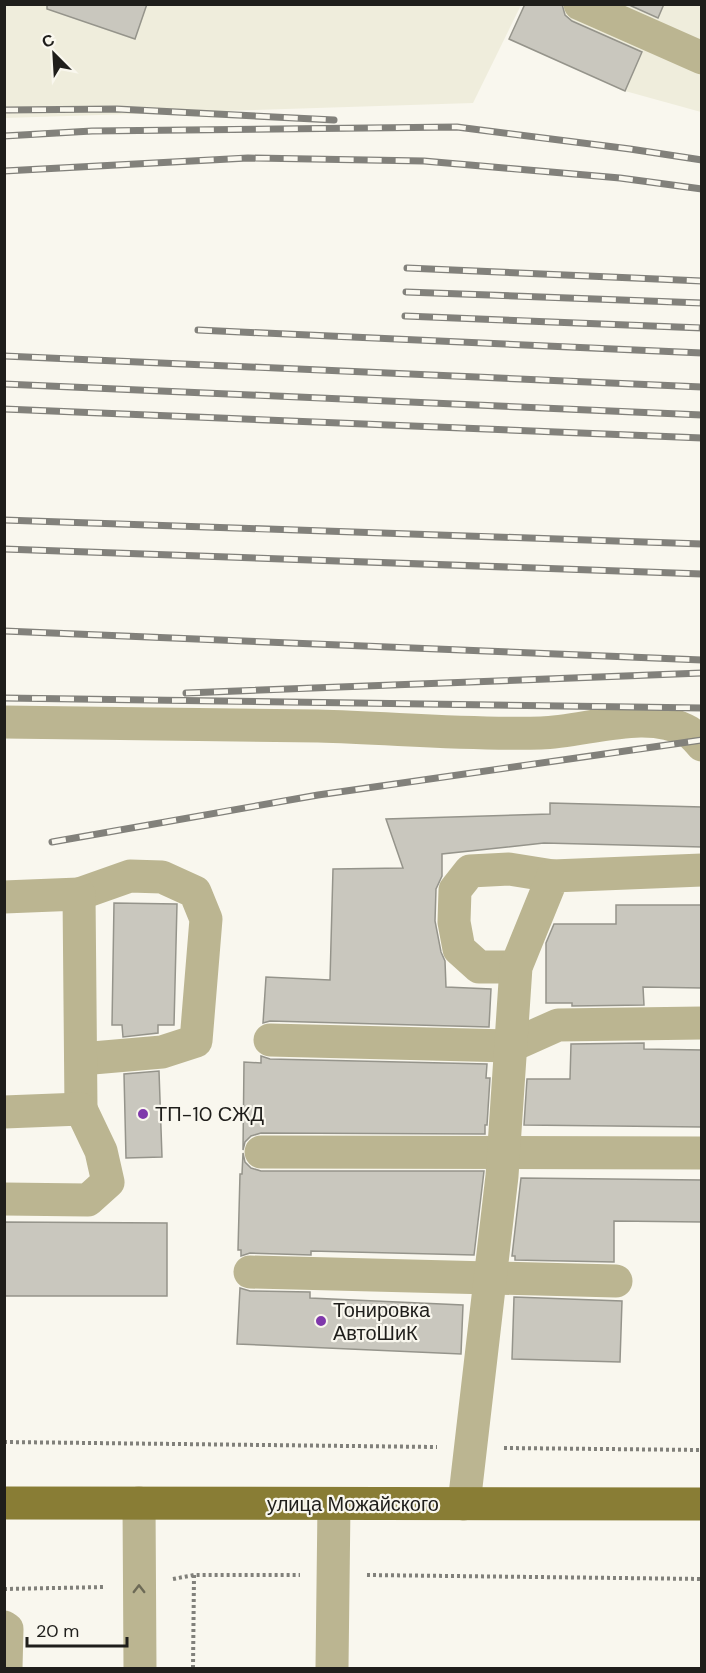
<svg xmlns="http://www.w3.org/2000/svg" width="706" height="1673" viewBox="0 0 706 1673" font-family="'DM Sans',sans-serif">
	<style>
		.built { fill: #efeddc }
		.building { fill: #c9c7be; stroke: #95948b; stroke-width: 1.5 }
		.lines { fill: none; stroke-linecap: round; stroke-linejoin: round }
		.path { stroke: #81807a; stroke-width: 4; stroke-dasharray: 3 3; stroke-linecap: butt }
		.minor { stroke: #bbb591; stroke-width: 33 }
		.major { stroke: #897d35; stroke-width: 33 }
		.rail-casing { stroke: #82817b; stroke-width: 7 }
		.rail { stroke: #f9f7ee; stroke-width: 4.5; stroke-dasharray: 14; stroke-linecap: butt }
		.oneway { stroke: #6d6a56 }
		.poi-dot { fill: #7f38ab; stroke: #f9f7ee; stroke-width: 2 }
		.labels { text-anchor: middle; stroke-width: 4.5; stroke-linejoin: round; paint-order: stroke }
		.poi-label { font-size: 20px; fill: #1f1e1b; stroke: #f9f7ee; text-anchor: start }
		.street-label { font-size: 20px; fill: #1f1e1b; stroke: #f9f7ee }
	</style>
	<rect width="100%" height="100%" fill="#f9f7ee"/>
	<g class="built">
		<path d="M4,5H521L473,103L5,118Z"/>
		<path d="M525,5H701V112L625,91L509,39Z"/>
	</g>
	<g class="building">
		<path d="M47,4H147L135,39L47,9Z"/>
		<path d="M525,4H562L565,15L572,21L642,52L625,91L509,39Z"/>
		<path d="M627,4H664L658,18Z"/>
		<path d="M550,803L702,807V847L544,843L442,854V876L436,889L435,921L441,952L445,961L446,987L491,989L489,1027L270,1021L263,1023L266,977L330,980L333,869L403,868L386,819L550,814Z"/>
		<path d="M114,903L177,904L174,1025H158V1033L123,1037L122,1025H112Z"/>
		<path d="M616,905H702V988L643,987L644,1005L572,1006V1003H546V943L554,924H616Z"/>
		<path d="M644,1043V1049L702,1050V1127L524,1125L527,1079H570L571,1044Z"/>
		<path d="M261,1056L270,1059L487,1064L486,1078H490L487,1125H485V1134L261,1133L251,1136L245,1142L243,1150L244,1062L261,1063Z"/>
		<path d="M159,1071L162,1157L126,1158L124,1074Z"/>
		<path d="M243,1153L245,1162L251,1168L261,1171H484L474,1255L311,1251V1255L250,1253L241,1256V1250H238L240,1174H242Z"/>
		<path d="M521,1178L702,1180V1222L614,1221V1262L515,1260V1256H512Z"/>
		<path d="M4,1222L167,1223V1296H4Z"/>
		<path d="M240,1288L250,1291L310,1292V1298L463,1305L461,1354L237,1344Z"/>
		<path d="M514,1297L622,1301L620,1362L512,1359Z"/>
	</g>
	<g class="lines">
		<g class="path">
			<path d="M4,1442L437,1447"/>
			<path d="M504,1448L702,1450"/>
			<path d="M367,1575L702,1579"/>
			<path d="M173,1579L194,1575H300"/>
			<path d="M4,1589L106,1587"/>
			<path d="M193,1668L194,1575"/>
		</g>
		<g class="minor">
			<path d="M580,4L702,58"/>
			<path d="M4,722C109,724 214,724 318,726C393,728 467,735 541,733C586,732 647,707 689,732C694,735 697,740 702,745"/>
			<path d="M79,894L130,876L162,877L195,892L206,919L196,1041L162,1052L81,1059"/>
			<path d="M4,897L79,894L81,1109"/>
			<path d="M516,967H479L459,949L454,922L455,890L470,871L509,869L553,876"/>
			<path d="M270,1040L511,1046L558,1025L702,1023"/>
			<path d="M4,1112L81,1109L101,1151L108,1182L88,1200L4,1199"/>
			<path d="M261,1152L702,1153"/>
			<path d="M250,1272L616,1281"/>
			<path d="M139,1503L140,1668"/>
			<path d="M464,1504L502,1176L516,967L553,876L702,870"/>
			<path d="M4,1627L7,1629L6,1668"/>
			<path d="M332,1668L334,1504"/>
		</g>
		<path class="major" d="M4,1503L702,1504"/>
		<g class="rail-casing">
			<g id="rail">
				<path d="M4,110L117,109L334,120"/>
				<path d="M4,136L92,131L457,127L630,149L702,160"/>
				<path d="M4,171L248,158L424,161L620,178L702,189"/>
				<path d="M407,268L702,281"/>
				<path d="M406,292L702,303"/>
				<path d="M405,316L702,328"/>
				<path d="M198,330L702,353"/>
				<path d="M4,356L702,387"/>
				<path d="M4,384L702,415"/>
				<path d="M4,409L702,438"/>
				<path d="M4,520L702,544"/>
				<path d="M4,549L702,574"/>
				<path d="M4,631L702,660"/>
				<path d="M186,693L702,673"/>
				<path d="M4,698L702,708"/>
				<path d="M52,842L318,795L702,740"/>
			</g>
		</g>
		<use href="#rail" class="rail"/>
	</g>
	<defs><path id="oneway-chevron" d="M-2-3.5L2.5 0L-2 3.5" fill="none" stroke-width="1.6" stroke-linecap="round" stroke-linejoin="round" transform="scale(1.5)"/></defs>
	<use class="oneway" href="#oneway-chevron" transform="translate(139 1589) rotate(-90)"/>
	<g class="poi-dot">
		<circle cx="143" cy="1114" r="6"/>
		<circle cx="321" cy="1321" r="6"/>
	</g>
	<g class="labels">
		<g class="poi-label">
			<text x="155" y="1121">ТП-10 СЖД</text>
			<text x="333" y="1317">Тонировка<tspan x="333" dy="23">АвтоШиК</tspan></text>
		</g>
		<g class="street-label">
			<text x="353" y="1511">улица Можайского</text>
		</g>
	</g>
	<rect width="706" height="1673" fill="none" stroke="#1f1e1b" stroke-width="12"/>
	<g transform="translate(54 54) rotate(336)" stroke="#f9f7ee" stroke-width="4.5" paint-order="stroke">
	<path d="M0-4.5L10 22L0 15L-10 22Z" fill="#1f1e1b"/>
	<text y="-9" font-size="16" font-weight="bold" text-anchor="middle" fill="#1f1e1b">С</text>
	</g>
	<path d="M27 1637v9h100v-9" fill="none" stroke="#1f1e1b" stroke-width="3"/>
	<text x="36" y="1637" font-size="18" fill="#1f1e1b" stroke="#f9f7ee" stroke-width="4.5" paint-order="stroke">20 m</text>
</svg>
